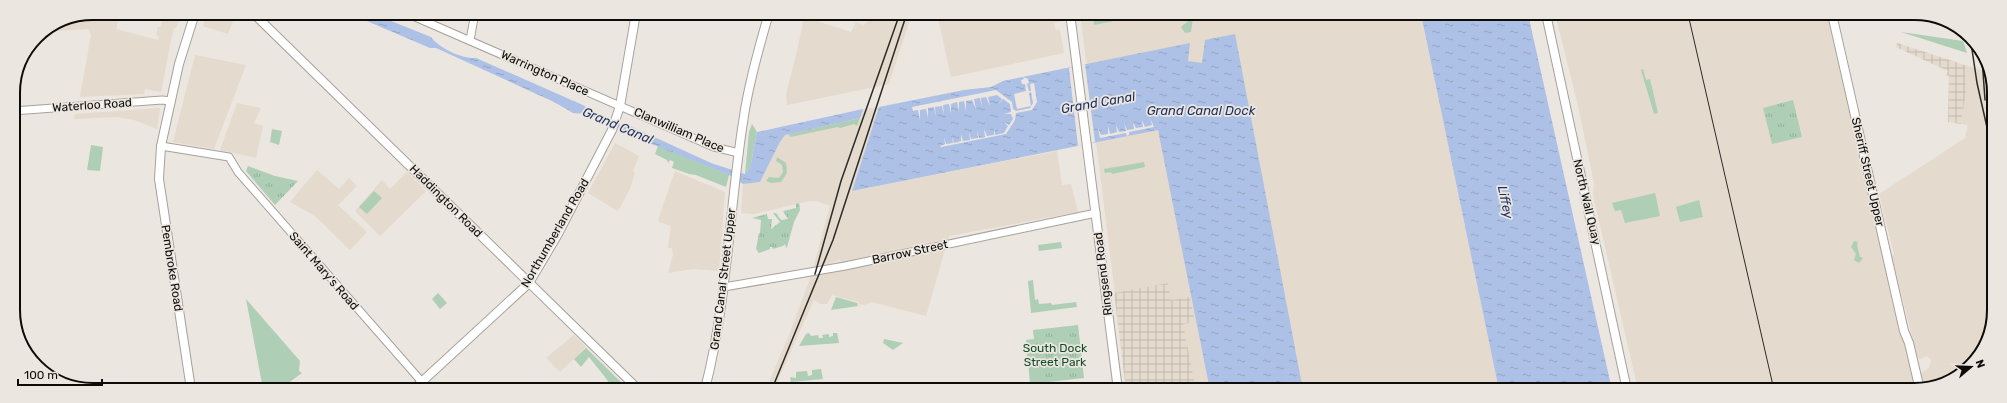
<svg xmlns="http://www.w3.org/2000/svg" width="2007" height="403" viewBox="0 0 2007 403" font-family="Rubik,sans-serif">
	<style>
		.built { fill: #e4dacd; fill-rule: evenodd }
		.industrial { fill: url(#industrial-grid) }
		.green { fill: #aeceb6 }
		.park { fill: url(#park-tufts) }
		.water { fill: url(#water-ripples) }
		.pier { fill: #ece6e0 }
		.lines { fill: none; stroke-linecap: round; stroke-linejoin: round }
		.tertiary-casing { stroke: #a7a19b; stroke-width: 9 }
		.secondary-casing { stroke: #a7a19b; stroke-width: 10 }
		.tertiary { stroke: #fff; stroke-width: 7 }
		.secondary { stroke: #fff; stroke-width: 8 }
		.tram { stroke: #2d2b28; stroke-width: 1 }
		.rail { stroke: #2d2b28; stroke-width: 1.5 }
		.labels { text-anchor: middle; stroke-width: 3.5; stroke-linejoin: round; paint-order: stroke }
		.street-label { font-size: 12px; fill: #0d0c09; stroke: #ece6e0 }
		.park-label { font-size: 12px; fill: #104e29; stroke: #ece6e0 }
		.water-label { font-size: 13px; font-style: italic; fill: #1b2f5e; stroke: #ece6e0 }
		.rim { fill: none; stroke: #0d0c09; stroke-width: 2 }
	</style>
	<defs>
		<pattern id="industrial-grid" width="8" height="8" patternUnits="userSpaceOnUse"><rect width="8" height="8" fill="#e4dacd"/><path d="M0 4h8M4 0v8" fill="none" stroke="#c2baaf"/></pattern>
		<pattern id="park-tufts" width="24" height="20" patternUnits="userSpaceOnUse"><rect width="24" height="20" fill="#aeceb6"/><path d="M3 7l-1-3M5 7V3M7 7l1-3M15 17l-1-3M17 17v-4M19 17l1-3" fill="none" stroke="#94b09b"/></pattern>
		<pattern id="water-ripples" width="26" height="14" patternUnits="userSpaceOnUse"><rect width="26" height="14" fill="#adc0e6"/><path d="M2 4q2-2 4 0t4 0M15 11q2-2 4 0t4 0" fill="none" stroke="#94a4c4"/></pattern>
	</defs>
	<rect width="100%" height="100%" fill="#ece6e0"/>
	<g class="built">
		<path d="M93,13H120L116,29L158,40L159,36L156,35L158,27H160L166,13H183L176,28H174L171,40L161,92L145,89L144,94L80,97L91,35L88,29L43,32L62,19Z"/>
		<path d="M207,13H236L228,34L203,26Z"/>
		<path d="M875,13H912L889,84L787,105L786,94L797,51L804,17L851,32L856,22L864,25Z"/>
		<path d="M937,13H1060L1062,21L1054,23L1055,29L1060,30L1064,53L951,77Z"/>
		<path d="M1080,13L1421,14L1499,390H1127Z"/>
		<path d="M1555,14H1828L1917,390H1638L1593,195L1594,183L1578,106Z"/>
		<path d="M195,55L246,65L214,149L173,142Z"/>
		<path d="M1965,65L1990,73L1992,76V93L1989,96L1993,115V321L1967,370L1923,388L1920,374L1929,368L1931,360L1927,356L1920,359L1917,356L1892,257L1894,254L1879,194L1965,138L1968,125L1961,124L1966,91Z"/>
		<path d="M237,103L261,108L254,123L263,126L256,158L220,150Z"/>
		<path d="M879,107L852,191L1057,151L1062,185L1071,184L1078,212L949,236L926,316L872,302L864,305L858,304V302L832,295L827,304H821L814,300L774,389H766L789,335L811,276L830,206L816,201H809L755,214L741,213L743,184L760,182L780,142L785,135L860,118L863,109ZM841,259L832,272L824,274L827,265Z"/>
		<path d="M160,108L157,129L134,120L117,117L74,119L75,114Z"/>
		<path d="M615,143L639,156L633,171L635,172L630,189L618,211L588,193Z"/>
		<path d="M317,170L339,189L349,178L357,186L338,205L367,232L350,250L315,216L290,202Z"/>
		<path d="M675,171L725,192L719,271L693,269L668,273L673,255L672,248H668L671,226L659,222L658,220Z"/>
		<path d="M407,172L426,191L380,236L355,211L382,180L390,189Z"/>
		<path d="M574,335L586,347L560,372L546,358Z"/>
	</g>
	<g class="industrial">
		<path d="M1897,43L1965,65L1966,91L1961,124L1948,122L1949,76L1946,75L1948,71L1896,47Z"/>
		<path d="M1168,283L1171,300L1190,297L1195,322L1183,324L1196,390H1126L1114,293Z"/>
	</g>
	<g class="green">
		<path d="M1093,13H1137L1138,16L1094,25Z"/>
		<path d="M1193,17L1191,32L1185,33L1181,27Z"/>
		<path d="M1901,32L1963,41L1967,53Z"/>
		<path d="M1643,69L1646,80L1650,79L1658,113L1654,114L1641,70Z"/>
		<path d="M860,118L857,126L854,124L840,128L838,127L790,137L789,134Z"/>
		<path d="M752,124L757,132L750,168L745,174L749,132Z"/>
		<path d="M272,129L282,131L279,145L270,142Z"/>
		<path d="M91,145L103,147L100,171L87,170Z"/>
		<path d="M658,146L729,175L726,187L696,175L689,174L672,168L674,162L670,160L668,163L667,160L655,154Z"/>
		<path d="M777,157L786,163L787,173L781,182L771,183L766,181L769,177L779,178L783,172L782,165L776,161Z"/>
		<path d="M1144,162L1145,167L1112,174L1111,172L1105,173L1104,169Z"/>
		<path d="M374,191L382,198L367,214L359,207Z"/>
		<path d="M1655,193L1660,216L1625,223L1621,210L1615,211L1612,203Z"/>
		<path d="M1699,200L1703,217L1680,222L1676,207Z"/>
		<path d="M1854,241L1858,242L1857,245L1860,257L1863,258L1859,263L1854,260L1856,254L1851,247Z"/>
		<path d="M1061,242L1062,248L1039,251L1038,245Z"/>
		<path d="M1033,280L1035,300L1038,299L1039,304L1051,303L1052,305L1076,302L1077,307L1031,313L1028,281Z"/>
		<path d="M438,293L447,303L440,309L432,299Z"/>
		<path d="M836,297L857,303L858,306L831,310Z"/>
		<path d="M246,299L300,361L299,371L302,373L280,389H263Z"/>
		<path d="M809,333L811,336L818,335L819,338H823L822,335L829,334V337L833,336V333H837L839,343L799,346L806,334Z"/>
		<path d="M884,339L903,343L893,350L883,343Z"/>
		<path d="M586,348L628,389H606L604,387L608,381L589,357L581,367L574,359Z"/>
		<path d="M821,369L823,379L791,382L790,377L796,378V372L807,371L808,376L812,375V370Z"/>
	</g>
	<g class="park">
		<path d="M1793,100L1802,137L1772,144L1763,108Z"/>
		<path d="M248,166L275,176L298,181L275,205L246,171Z"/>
		<path d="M799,203L800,210L794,222L787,247L786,248L785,244L783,246L773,249L772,247H770V249L759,253L756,249L759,233H760L761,220L752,218L767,214L768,219H772L771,229L780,222L773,213H776L781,220L788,219L783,211L796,208V204Z"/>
		<path d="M1078,325L1084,378L1030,384L1026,340L1034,339L1033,330Z"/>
	</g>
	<g class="water">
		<path d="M348,13H371L431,37C439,48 462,59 476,58L585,106L588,111L623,126L628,125L711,163L745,174L750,168L757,132L863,109L860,118L785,135L780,142L760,182L743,184L729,175L624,133L622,129L587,114L573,113L554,102L436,48H430Z"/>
		<path d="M1421,14H1528L1612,390H1499Z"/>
		<path d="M1235,34L1303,390H1210L1158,130L852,191L879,107L964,90L991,87L1003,81L1190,43L1188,61L1202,63L1205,40Z"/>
	</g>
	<g class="pier">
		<path d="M1085,64L1095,142L1078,146L1069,68Z"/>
		<path d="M1023,77L1028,79L1029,83L1027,84L1029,91H1031L1030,84L1034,83L1037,102L1032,110L1016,113L1015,120L1006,134L941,147L940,146L945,144L944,137L946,144L953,143L952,136L954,143L961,141V134L963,141L970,140L969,132L971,139L978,138L977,130L979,138L985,137L984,129L987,136L994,135V127L995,135L1004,133L1008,126L1003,121L1009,125L1013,119L1011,114H1004L1011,112L1010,104L1003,99L998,105L1002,99L997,95L988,97L990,106L986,97L981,98L982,108L980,98L974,99L976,109L972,100L966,101V111L964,101L959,102V112L957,102L951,104V114L949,104L943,105L944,115L942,106L935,107L936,117L934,107L928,108V118L926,109L920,110V120L918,110L913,111L912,107L996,90L1012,102L1013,109L1016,111L1030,108L1033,103L1031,92L1029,93L1031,106L1017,109L1014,94L1026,91L1025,84H1022L1021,80L1024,79Z"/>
		<path d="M1150,118L1154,127L1129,132V135L1127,136L1126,133L1100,138L1098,128L1101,135L1108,134V126L1110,134L1117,132L1116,125L1119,132L1126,131L1124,123L1127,130L1134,129L1133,122L1136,128L1143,127L1142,120L1145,127L1152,125Z"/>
	</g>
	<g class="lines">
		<g class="tertiary-casing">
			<g id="tertiary">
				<path d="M406,13L714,147L739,153"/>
				<path d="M470,40L475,13"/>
				<path d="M13,111L162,100L171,101"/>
				<path d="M161,146L229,157L238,172L422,382"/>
				<path d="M724,287L845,266L1096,213"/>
			</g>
		</g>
		<g class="secondary-casing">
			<g id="secondary">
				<path d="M253,13L638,389"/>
				<path d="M1070,13L1118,390"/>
				<path d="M1546,14L1627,390"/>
				<path d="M1832,14L1904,331L1909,343L1920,390"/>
				<path d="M191,389L159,179L161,146L179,64L195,13"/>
				<path d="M414,389L529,283L558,234L612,130L620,106L636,13"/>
				<path d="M705,389C728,300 729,207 744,116C749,82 759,47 769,13"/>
			</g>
		</g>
		<use href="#tertiary" class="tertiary"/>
		<use href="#secondary" class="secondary"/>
		<path class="tram" d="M1688,14L1774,390"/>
		<g class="rail">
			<path d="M1970,36L1977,83L1993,154"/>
			<path d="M1982,58L1985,100"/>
			<path d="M815,274L841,181L900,13"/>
			<path d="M772,389L833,240L907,13"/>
		</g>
	</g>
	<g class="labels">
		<g class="street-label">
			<text transform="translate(545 73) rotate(24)" y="4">Warrington Place</text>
			<text transform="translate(92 105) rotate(-4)" y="4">Waterloo Road</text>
			<text transform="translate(679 130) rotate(23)" y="4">Clanwilliam Place</text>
			<text transform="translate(1868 172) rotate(77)" y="4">Sheriff Street Upper</text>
			<text transform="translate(446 201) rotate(45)" y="4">Haddington Road</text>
			<text transform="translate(1587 202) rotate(77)" y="4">North Wall Quay</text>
			<text transform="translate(555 233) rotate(-60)" y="4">Northumberland Road</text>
			<text transform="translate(910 252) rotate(-12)" y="4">Barrow Street</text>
			<text transform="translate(172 268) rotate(81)" y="4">Pembroke Road</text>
			<text transform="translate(324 271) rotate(49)" y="4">Saint Mary's Road</text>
			<text transform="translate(1103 274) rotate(-97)" y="4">Ringsend Road</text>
			<text transform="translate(723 279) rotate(-83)" y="4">Grand Canal Street Upper</text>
		</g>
		<g class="park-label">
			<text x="1055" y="352">South Dock<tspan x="1055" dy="14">Street Park</tspan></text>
		</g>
		<g class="water-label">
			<text transform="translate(1098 102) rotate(-10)" y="5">Grand Canal</text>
			<text x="1201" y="115">Grand Canal Dock</text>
			<text transform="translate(618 125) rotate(23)" y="5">Grand Canal</text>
			<text transform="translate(1506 202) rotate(78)" y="5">Liffey</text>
		</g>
	</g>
	<path d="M0 0H2007V403H0ZM93 20H1914A73 73 0 0 1 1987 93V310A73 73 0 0 1 1914 383H93A73 73 0 0 1 20 310V93A73 73 0 0 1 93 20Z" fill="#ece6e0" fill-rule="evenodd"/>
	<path class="rim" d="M93 20H1914A73 73 0 0 1 1987 93V310A73 73 0 0 1 1914 383H93A73 73 0 0 1 20 310V93A73 73 0 0 1 93 20Z"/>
	<g transform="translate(1971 367) rotate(71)" stroke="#ece6e0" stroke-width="3" paint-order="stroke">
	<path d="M0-3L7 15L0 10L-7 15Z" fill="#0d0c09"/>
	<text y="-6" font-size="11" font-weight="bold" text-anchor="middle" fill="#0d0c09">N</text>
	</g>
	<path d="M18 379v6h84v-6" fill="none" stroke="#0d0c09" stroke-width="2"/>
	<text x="24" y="379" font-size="12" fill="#0d0c09" stroke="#ece6e0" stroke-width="3" paint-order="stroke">100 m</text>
</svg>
